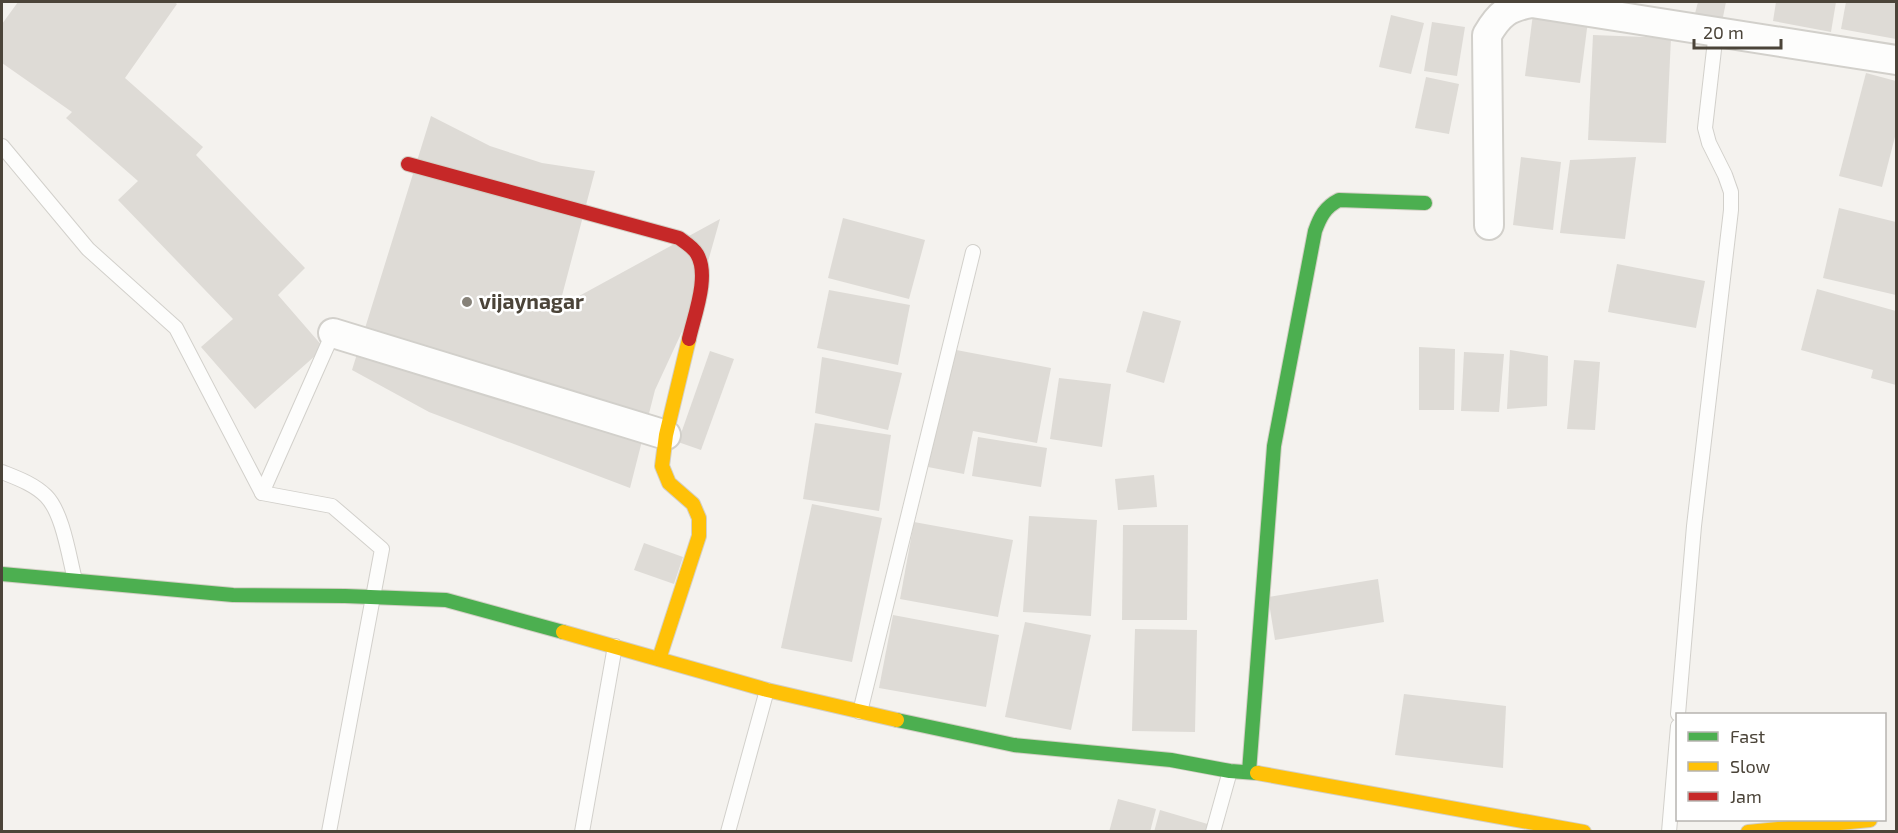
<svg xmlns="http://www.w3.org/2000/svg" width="1898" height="833" viewBox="0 0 1898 833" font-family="'Exo 2',sans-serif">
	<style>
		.building { fill: #dedbd6 }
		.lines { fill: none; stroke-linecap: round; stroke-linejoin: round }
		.lane-casing { stroke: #d2d0cb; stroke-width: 16 }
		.street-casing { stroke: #d2d0cb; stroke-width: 32 }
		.fast-casing { stroke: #d3cfc5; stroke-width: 16 }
		.slow-casing { stroke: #d3cfc5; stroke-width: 16 }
		.jam-casing { stroke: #d3cfc5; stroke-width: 16 }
		.lane { stroke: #fdfdfc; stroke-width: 14 }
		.street { stroke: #fdfdfc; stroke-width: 28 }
		.fast { stroke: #4caf50; stroke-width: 14 }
		.slow { stroke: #ffc107; stroke-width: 14 }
		.jam { stroke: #c62828; stroke-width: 14 }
		.poi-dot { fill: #868178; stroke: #fff; stroke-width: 2 }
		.labels { text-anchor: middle; stroke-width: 5; stroke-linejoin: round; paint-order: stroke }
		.poi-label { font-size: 21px; font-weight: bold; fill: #4b4439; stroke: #fff; text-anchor: start }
	</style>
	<rect width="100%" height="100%" fill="#f4f2ee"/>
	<g class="building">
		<path d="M18,2H174L177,4L125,78L203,147L196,155L305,268L278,295L324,348L255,409L201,347L233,319L118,200L138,181L66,118L72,112L2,63V24Z"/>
		<path d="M1698,2H1726L1720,32L1692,25Z"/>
		<path d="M1776,2H1836L1831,32L1773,21Z"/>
		<path d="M1846,2H1896V39L1841,29Z"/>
		<path d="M1533,14L1588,21L1580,83L1525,76Z"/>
		<path d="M1391,15L1424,23L1411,74L1379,67Z"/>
		<path d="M1432,22L1465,27L1457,76L1424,71Z"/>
		<path d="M1593,35L1671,38L1666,143L1588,140Z"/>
		<path d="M1866,73L1896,81V133L1882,187L1839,176Z"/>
		<path d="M1426,77L1459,84L1449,134L1415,128Z"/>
		<path d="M431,116L490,146L542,163L595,171L559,307L720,219L698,297L655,390L630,488L429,412L352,370Z"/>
		<path d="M1521,157L1561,162L1553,230L1513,225Z"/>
		<path d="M1636,157L1625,239L1560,233L1570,160Z"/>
		<path d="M1839,208L1896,222V295L1823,278Z"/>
		<path d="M843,218L925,240L909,299L828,278Z"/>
		<path d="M1617,264L1705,281L1696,328L1608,312Z"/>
		<path d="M1817,289L1896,311V385L1871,378L1873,370L1801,350Z"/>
		<path d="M829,290L910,305L898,365L817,348Z"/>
		<path d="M1143,311L1181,321L1164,383L1126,372Z"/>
		<path d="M1419,347L1455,349L1454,410H1419Z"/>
		<path d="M951,349L1051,368L1037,443L973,431L964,474L928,467Z"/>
		<path d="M1510,350L1548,356L1547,406L1507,409Z"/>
		<path d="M710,351L734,359L701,450L678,442Z"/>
		<path d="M1464,352L1504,354L1499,412L1461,411Z"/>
		<path d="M822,357L902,373L888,430L815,413Z"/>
		<path d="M1574,360L1600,362L1595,430L1567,429Z"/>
		<path d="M1059,378L1111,384L1102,447L1050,439Z"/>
		<path d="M815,423L891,435L879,511L803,499Z"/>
		<path d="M978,437L1047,448L1041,487L972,476Z"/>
		<path d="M1154,475L1157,507L1118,510L1115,479Z"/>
		<path d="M812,504L882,518L852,662L781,648Z"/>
		<path d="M1029,516L1097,520L1091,616L1023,612Z"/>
		<path d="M914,522L1013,540L998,617L900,599Z"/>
		<path d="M1123,525H1188L1187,620H1122Z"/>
		<path d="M644,543L683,557L674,584L634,570Z"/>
		<path d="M1378,579L1384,622L1275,640L1268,597Z"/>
		<path d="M893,615L999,635L986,707L879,688Z"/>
		<path d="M1025,622L1091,635L1071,730L1005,717Z"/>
		<path d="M1135,629L1197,630L1195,732L1132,731Z"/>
		<path d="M1404,694L1506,706L1503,768L1395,755Z"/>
		<path d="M1118,799L1156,809L1150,832H1109Z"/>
		<path d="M1160,810L1211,825L1209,832H1154Z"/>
	</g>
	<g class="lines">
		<g class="lane-casing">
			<g id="lane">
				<path d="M2,146L88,249L176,328L262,493L332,506L382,549L329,832"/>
				<path d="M2,472C17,478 34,484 46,496C63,513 69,557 75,580"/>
				<path d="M262,493L333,333"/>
				<path d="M860,712L973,252"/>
				<path d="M1678,714L1694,526L1731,210V192L1725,175L1709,143L1705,128L1716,32"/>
				<path d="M582,832L615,646"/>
				<path d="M728,832L767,690"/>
				<path d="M1213,832L1230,771"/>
				<path d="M1669,832L1678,726"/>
			</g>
		</g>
		<g class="street-casing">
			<g id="street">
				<path d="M1489,225L1487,35C1499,14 1508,7 1532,3L1896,60"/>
				<path d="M333,333L666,435"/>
			</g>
		</g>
		<g class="fast-casing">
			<g id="fast">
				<path d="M2,574L233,595L345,596L446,600L563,632"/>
				<path d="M897,720L1014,745L1171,760L1230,771L1257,773"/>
				<path d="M1249,772L1274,446L1315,231C1320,217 1325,207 1339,200L1425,203"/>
			</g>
		</g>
		<g class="slow-casing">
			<g id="slow">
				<path d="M563,632L767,690L897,720"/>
				<path d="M659,659L699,536V518L693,504L669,483L662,466L666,435L689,339"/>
				<path d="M1257,773L1584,832"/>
				<path d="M1748,832L1870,820"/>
			</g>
		</g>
		<g class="jam-casing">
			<path id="jam" d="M408,164L679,238C686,243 693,247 697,254C710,276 694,316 689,339"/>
		</g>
		<use href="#lane" class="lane"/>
		<use href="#street" class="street"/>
		<use href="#fast" class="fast"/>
		<use href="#slow" class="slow"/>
		<use href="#jam" class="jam"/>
	</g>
	<circle class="poi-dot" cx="467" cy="302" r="6"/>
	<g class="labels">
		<g class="poi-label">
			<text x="479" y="309">vijaynagar</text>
		</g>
	</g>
	<rect width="1898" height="833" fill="none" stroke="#4b4439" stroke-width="6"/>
	<rect x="1676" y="713" width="210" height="108" fill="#ffffff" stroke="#b7b4b0" stroke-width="1.5"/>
	<rect x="1688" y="732" width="30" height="9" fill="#4caf50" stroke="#b7b4b0" stroke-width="1.5"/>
	<text x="1730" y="743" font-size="18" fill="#4b4439">Fast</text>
	<rect x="1688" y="762" width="30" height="9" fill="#ffc107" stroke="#b7b4b0" stroke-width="1.5"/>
	<text x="1730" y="773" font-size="18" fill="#4b4439">Slow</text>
	<rect x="1688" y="792" width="30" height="9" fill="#c62828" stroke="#b7b4b0" stroke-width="1.5"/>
	<text x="1730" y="803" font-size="18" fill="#4b4439">Jam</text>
	<path d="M1694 39v9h87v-9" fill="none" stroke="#4b4439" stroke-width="3"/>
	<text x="1703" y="39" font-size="18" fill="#4b4439" stroke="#ffffff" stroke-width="4.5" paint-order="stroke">20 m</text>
</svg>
